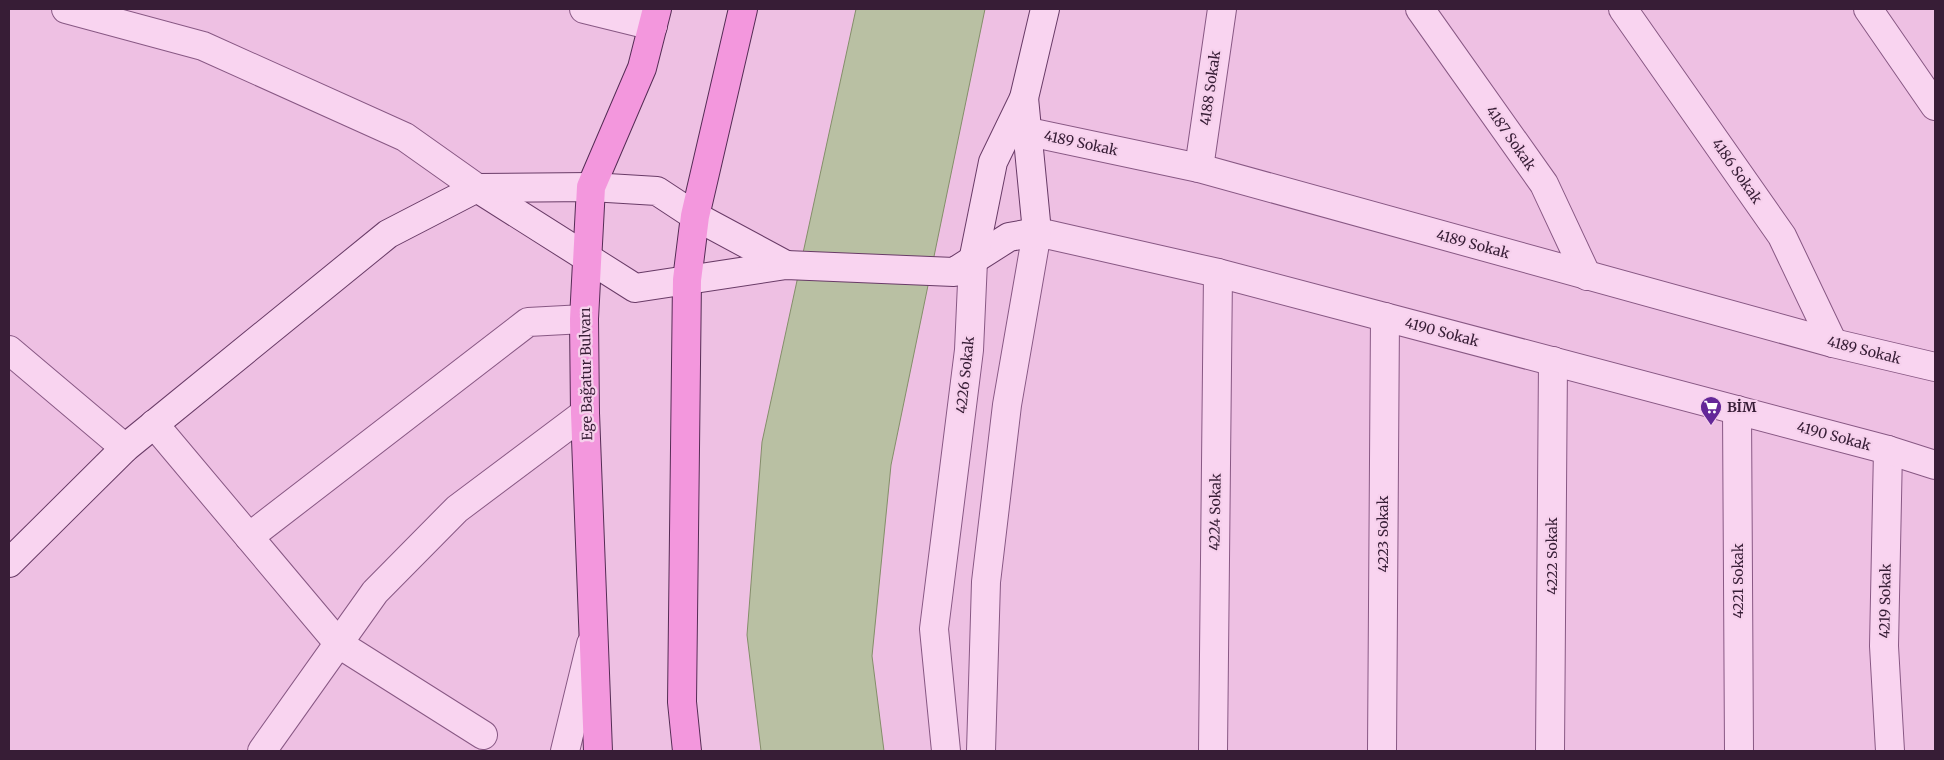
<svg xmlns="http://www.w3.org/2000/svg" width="1944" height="760" viewBox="0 0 1944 760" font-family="Merriweather,serif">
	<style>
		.water { fill: #b9c0a3; stroke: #848e6a }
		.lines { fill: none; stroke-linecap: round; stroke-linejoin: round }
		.minor-casing { stroke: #885884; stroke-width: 30 }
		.tertiary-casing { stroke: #885884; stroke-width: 30 }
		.secondary-casing { stroke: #693b67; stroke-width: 30 }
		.primary-casing { stroke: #552c55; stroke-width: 30 }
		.minor { stroke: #f9d4f0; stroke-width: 28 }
		.tertiary { stroke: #f9d4f0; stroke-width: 28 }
		.secondary { stroke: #f9d4f0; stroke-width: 28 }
		.primary { stroke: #f397dd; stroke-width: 28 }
		.labels { text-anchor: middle; stroke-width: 4.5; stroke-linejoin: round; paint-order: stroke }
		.street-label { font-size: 14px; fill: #371d36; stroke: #f6d0ec }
		.poi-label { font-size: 14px; font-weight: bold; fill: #371d36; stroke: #f6d0ec; text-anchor: start }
	</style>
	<rect width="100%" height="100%" fill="#eec0e3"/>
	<path class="water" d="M856,9H985L891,465L872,656L884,751H761L747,635L762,442Z"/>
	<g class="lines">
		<g class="minor-casing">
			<g id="minor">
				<path d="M66,9L203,46L405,137L477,188"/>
				<path d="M584,9L653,26"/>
				<path d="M1420,9L1544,184L1587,276"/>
				<path d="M1623,9L1782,236L1833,343"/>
				<path d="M1868,9L1935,106"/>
				<path d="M1010,128L1199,168L1833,343L1935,367"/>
				<path d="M1199,168L1222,9"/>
				<path d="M1737,410L1739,751"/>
				<path d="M154,424L339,644L483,735"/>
				<path d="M1888,450L1884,646L1890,751"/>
				<path d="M249,537L528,322L584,319"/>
				<path d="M262,751L375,592L457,509L585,413"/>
				<path d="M946,751L934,629L969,350L973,261"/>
				<path d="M981,751L986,582L1007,405L1037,232L1218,273L1888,450L1935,465"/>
				<path d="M1213,751L1218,273"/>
				<path d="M1382,751L1385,317"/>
				<path d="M1550,751L1553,361"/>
			</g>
		</g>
		<g class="tertiary-casing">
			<g id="tertiary">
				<path d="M9,350L125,448"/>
				<path d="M565,751L591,644"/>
			</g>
		</g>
		<g class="secondary-casing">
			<g id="secondary">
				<path d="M477,188L635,288L786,265L954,272L1009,237L1037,232L1024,98"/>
				<path d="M973,261L993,162L1024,98L1045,9"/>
				<path d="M9,563L125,448L388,234L477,188L591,187L657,191L695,216L786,265"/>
			</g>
		</g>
		<g class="primary-casing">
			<g id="primary">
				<path d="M598,751L585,413L584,319L591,187L642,68L657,9"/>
				<path d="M687,751L682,702L687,280L695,216L743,9"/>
			</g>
		</g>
		<use href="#minor" class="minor"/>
		<use href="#tertiary" class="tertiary"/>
		<use href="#secondary" class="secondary"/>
		<use href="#primary" class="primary"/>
	</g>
	<defs>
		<g id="supermarket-pin" transform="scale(1.125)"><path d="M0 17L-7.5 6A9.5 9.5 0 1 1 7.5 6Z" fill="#642798" stroke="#f6d0ec"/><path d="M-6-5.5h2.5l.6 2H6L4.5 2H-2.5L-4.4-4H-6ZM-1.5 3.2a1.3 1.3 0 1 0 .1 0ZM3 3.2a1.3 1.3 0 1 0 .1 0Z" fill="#fff"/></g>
	</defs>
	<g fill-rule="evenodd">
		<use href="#supermarket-pin" x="1711" y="407"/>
	</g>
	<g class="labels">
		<g class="street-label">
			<text transform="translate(1210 88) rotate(-82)" y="5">4188 Sokak</text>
			<text transform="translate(1511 138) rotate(55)" y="5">4187 Sokak</text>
			<text transform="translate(1081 143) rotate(12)" y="5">4189 Sokak</text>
			<text transform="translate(1737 171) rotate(55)" y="5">4186 Sokak</text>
			<text transform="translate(1473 244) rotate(15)" y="5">4189 Sokak</text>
			<text transform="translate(1442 332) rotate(15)" y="5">4190 Sokak</text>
			<text transform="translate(1864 350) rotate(14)" y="5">4189 Sokak</text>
			<text transform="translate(586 374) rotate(-91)" y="5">Ege Bağatur Bulvarı</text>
			<text transform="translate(965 375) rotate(-84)" y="5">4226 Sokak</text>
			<text transform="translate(1834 436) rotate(15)" y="5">4190 Sokak</text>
			<text transform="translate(1215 512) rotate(-89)" y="5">4224 Sokak</text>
			<text transform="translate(1383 534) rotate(-90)" y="5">4223 Sokak</text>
			<text transform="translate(1552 556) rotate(-90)" y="5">4222 Sokak</text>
			<text transform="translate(1738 581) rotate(-90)" y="5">4221 Sokak</text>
			<text transform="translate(1885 601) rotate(-89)" y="5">4219 Sokak</text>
		</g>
		<g class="poi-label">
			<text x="1727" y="412">BİM</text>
		</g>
	</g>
	<rect width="1944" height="760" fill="none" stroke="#371d36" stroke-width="20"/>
</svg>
